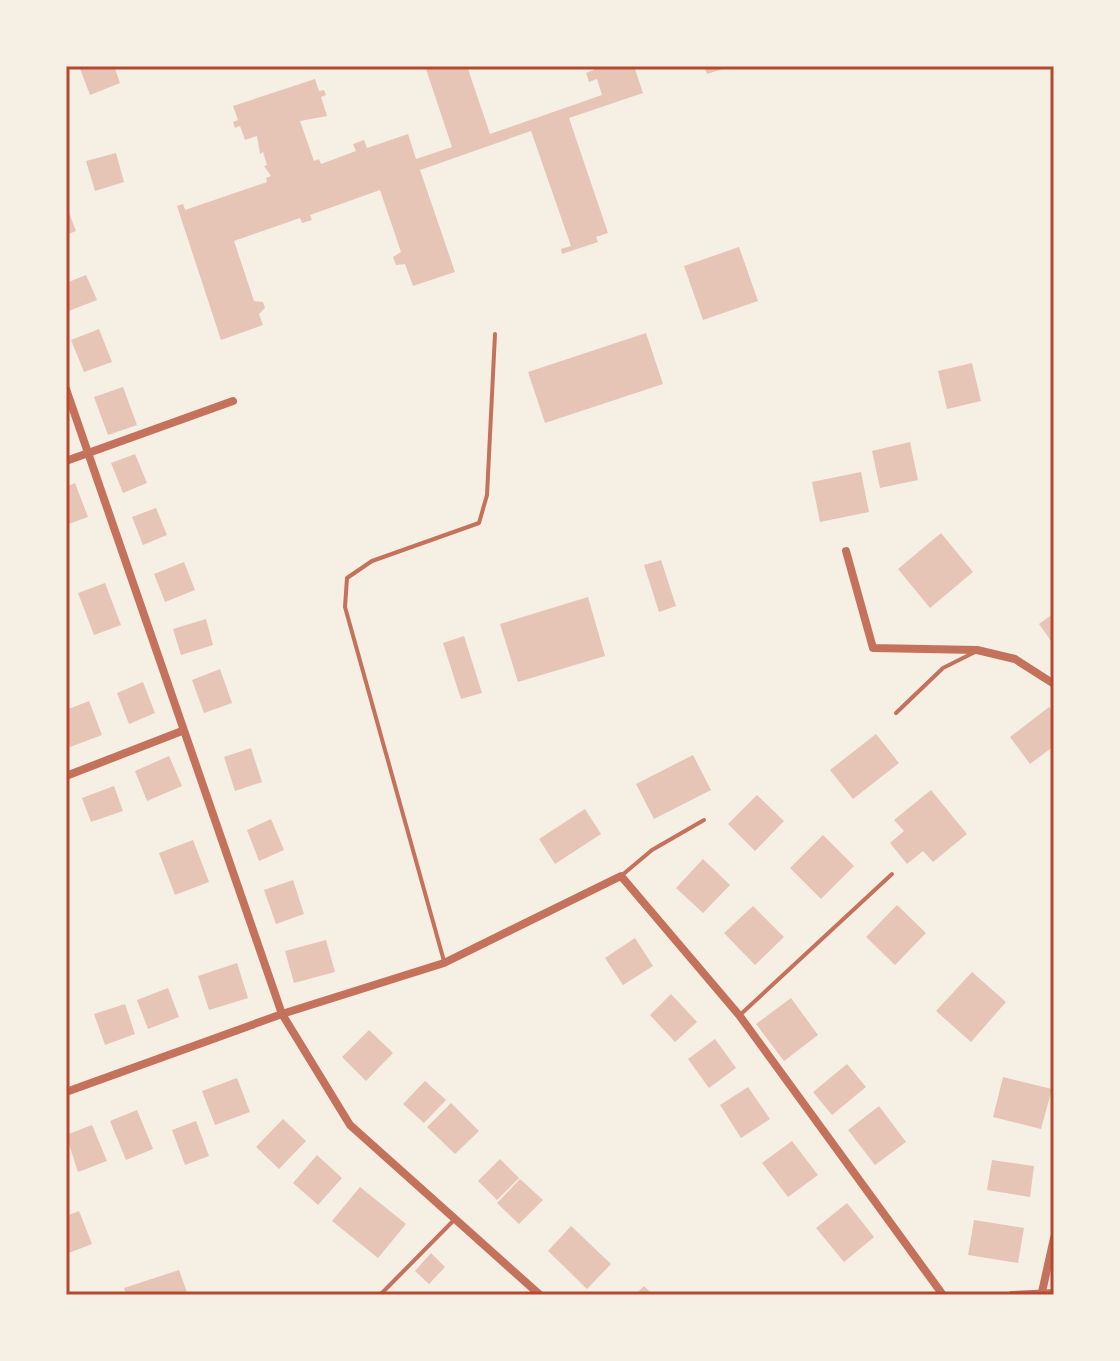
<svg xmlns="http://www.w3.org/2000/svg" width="1120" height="1361" viewBox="0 0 1120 1361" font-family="'Fira Sans',sans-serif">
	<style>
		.building { fill: #e6c5b7 }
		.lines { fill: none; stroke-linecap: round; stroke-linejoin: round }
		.service { stroke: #c5725c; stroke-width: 4 }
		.minor { stroke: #c5725c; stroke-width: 8 }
		.neatline { fill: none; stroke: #b5482f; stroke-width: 3 }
	</style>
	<rect width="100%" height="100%" fill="#f6efe4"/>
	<g class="building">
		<path d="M79,66H114L120,83L90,95Z"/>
		<path d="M425,66H467L490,134L602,95L597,79L589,82L586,73L594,70L592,66H634L643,93L569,118L608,233L596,237L598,242L562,254L561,249L571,246L531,131L420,170L455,272L413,286L405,264L396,265L393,257L401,252L380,190L310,215L312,220L302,223L300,218L234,241L254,301L263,302L265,308L259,314L263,325L221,340L177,206L183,204L185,210L267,182L266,178L271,176L264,166L267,165L263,152L260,154L257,136L245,140L240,126L235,128L233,122L238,120L233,106L315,79L319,91L324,90L326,95L321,97L327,116L300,121L314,161L319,159L321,164L356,151L353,144L364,140L367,148L408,134L416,159L452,147Z"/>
		<path d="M704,66H728L729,67L707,74Z"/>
		<path d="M116,153L124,182L95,191L86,161Z"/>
		<path d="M66,205L76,231L66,235Z"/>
		<path d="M739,247L758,301L703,320L684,266Z"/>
		<path d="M86,275L97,300L66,312V283Z"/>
		<path d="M99,329L112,362L84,372L71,340Z"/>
		<path d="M646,333L663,384L545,423L528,372Z"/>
		<path d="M972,363L981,401L947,409L938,371Z"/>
		<path d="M123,387L137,425L108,435L94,397Z"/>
		<path d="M910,442L918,480L880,488L872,451Z"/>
		<path d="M135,454L147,483L123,493L111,463Z"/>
		<path d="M861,472L869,512L820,522L812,482Z"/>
		<path d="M75,483L88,517L66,525V487Z"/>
		<path d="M156,508L167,535L143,545L132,517Z"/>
		<path d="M941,533L973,572L930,608L898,569Z"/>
		<path d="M661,560L676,606L659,612L644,565Z"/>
		<path d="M184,562L195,590L165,602L154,574Z"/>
		<path d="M105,583L121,625L94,635L78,593Z"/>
		<path d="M588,597L605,656L518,682L500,624Z"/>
		<path d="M1054,613V645L1039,624Z"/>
		<path d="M206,619L213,645L181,655L173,629Z"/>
		<path d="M464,636L482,693L461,699L443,643Z"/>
		<path d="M220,669L232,703L204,713L192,680Z"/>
		<path d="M143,682L155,713L129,724L117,693Z"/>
		<path d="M89,701L102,735L70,747L66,736V710Z"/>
		<path d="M1049,707L1054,713V746L1030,764L1010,737Z"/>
		<path d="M876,734L899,763L853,799L830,770Z"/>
		<path d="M251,748L262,782L235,791L224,757Z"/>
		<path d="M693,755L711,790L654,819L636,784Z"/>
		<path d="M169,756L182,786L147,801L135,771Z"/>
		<path d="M114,786L123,811L91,822L82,798Z"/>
		<path d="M931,790L967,834L933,862L923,851L907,864L890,843L904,831L894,820Z"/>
		<path d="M757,795L784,821L755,851L728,824Z"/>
		<path d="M585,809L601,834L555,864L539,839Z"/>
		<path d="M271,819L284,850L259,861L247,830Z"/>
		<path d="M823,835L854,866L821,899L790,868Z"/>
		<path d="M193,840L209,882L175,895L159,853Z"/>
		<path d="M703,859L730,885L703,913L676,888Z"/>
		<path d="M293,880L304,914L276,924L264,890Z"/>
		<path d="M897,905L926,933L895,965L866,937Z"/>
		<path d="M753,906L784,937L755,965L724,933Z"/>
		<path d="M635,938L653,966L623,985L605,958Z"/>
		<path d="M326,940L335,972L294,983L285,951Z"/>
		<path d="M237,963L248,998L209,1010L198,976Z"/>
		<path d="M972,972L1006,1002L971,1042L936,1011Z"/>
		<path d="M168,988L179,1017L148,1029L137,1000Z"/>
		<path d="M671,994L697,1022L675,1042L650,1015Z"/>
		<path d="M791,998L818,1035L784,1061L756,1024Z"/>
		<path d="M125,1004L135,1034L105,1045L94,1014Z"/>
		<path d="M369,1030L393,1053L366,1081L342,1057Z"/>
		<path d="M715,1039L736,1068L709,1088L688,1059Z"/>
		<path d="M847,1064L866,1087L832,1115L813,1092Z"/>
		<path d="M1003,1077L1052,1089L1041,1129L993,1117Z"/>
		<path d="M237,1078L250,1112L215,1125L202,1091Z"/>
		<path d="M425,1081L446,1100L424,1123L403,1104Z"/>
		<path d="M748,1087L770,1119L741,1138L720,1105Z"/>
		<path d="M451,1103L479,1131L455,1154L427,1127Z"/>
		<path d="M879,1106L906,1142L875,1165L848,1130Z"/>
		<path d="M137,1110L153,1149L126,1160L110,1121Z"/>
		<path d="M283,1119L306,1141L279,1169L256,1147Z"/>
		<path d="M196,1121L209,1156L185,1165L172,1130Z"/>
		<path d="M92,1125L107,1161L78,1172L66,1135Z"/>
		<path d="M792,1141L818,1175L788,1197L762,1163Z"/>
		<path d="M317,1155L342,1178L318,1205L293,1183Z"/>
		<path d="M500,1159L519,1178L497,1200L478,1181Z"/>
		<path d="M992,1160L1034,1166L1030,1197L987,1190Z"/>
		<path d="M520,1179L543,1200L519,1224L497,1203Z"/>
		<path d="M360,1187L406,1224L378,1258L332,1221Z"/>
		<path d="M847,1203L874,1237L844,1262L816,1228Z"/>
		<path d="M79,1211L92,1244L66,1254V1216Z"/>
		<path d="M974,1220L1024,1228L1018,1263L968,1255Z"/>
		<path d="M571,1226L611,1264L587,1289L548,1251Z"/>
		<path d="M431,1253L445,1267L429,1284L415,1271Z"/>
		<path d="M179,1270L188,1295H126L124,1288Z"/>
		<path d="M644,1286L653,1295H635Z"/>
	</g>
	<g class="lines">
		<g class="service">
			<path d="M896,713L943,668L975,652"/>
			<path d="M621,876L652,850L704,820"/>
			<path d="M444,961L345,607L347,578L372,561L479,523L487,495L495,334"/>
			<path d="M741,1014L892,874"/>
			<path d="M380,1295L454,1220"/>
		</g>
		<g class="minor">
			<path d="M66,389L282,1014L350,1125L540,1295"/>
			<path d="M66,461L233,401"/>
			<path d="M846,551L873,648L977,650L1015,659L1054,684"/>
			<path d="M66,776L182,731"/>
			<path d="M66,1092L282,1014L444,963L621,876L739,1015L943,1295"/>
			<path d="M1042,1292L1054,1238"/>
			<path d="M1012,1295L1054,1293"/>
		</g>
	</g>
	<rect width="1120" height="1361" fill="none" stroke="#f6efe4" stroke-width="136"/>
	<rect x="68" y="68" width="984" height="1225" class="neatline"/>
</svg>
